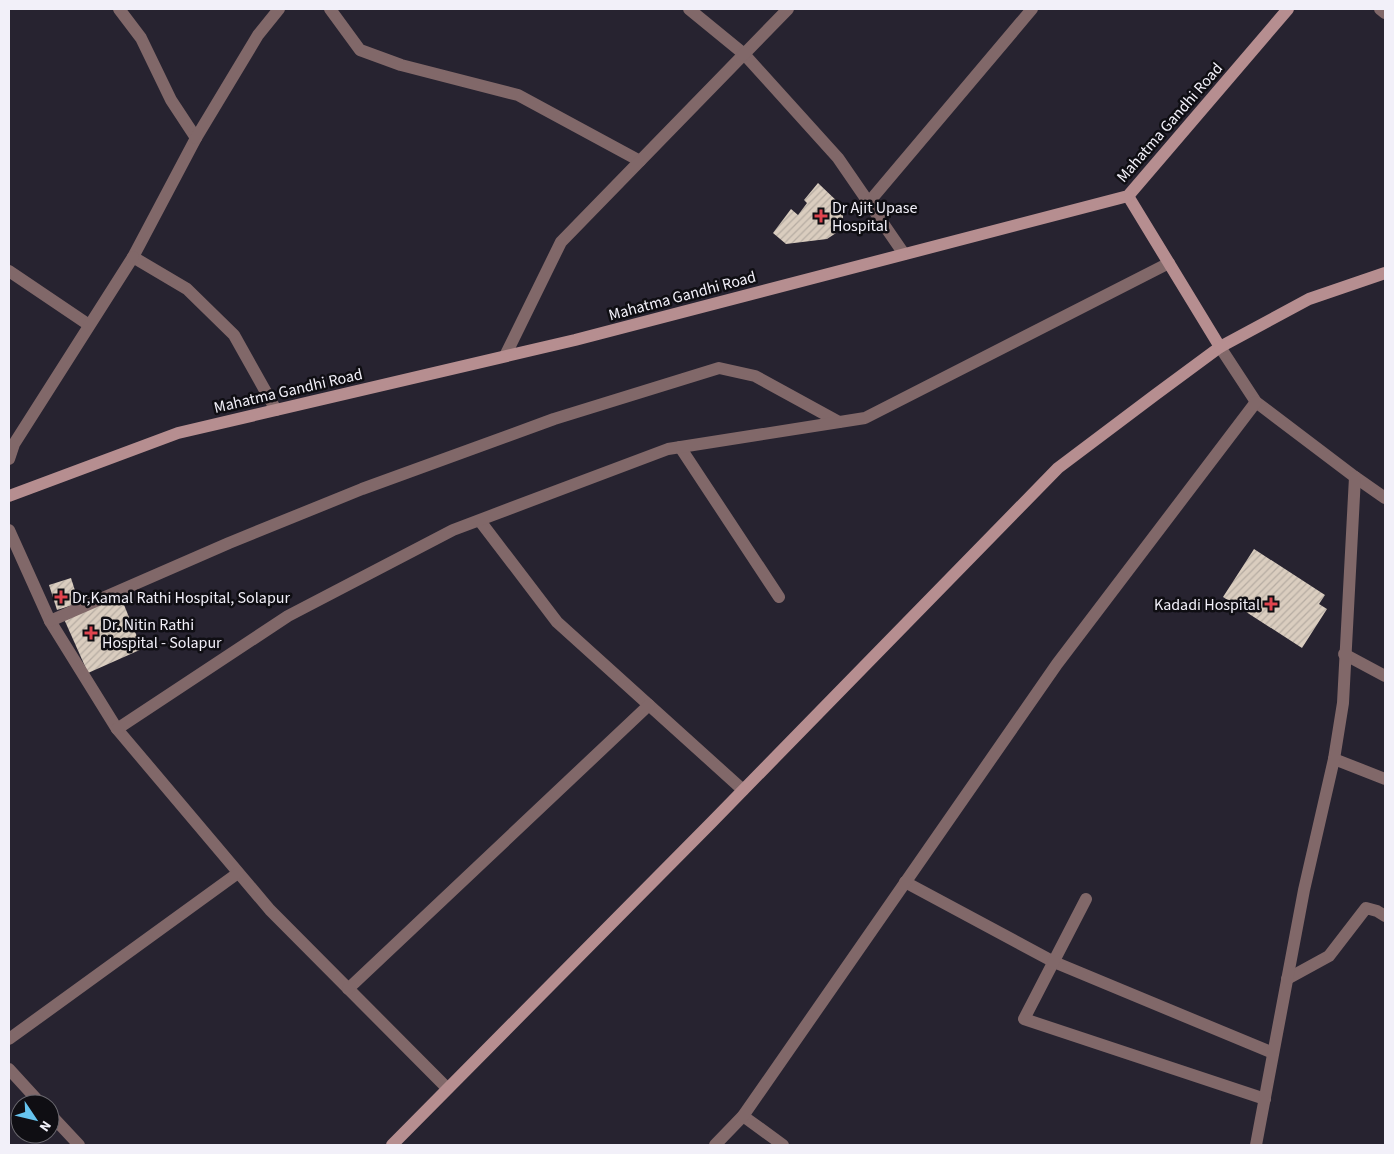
<svg xmlns="http://www.w3.org/2000/svg" width="1394" height="1154" viewBox="0 0 1394 1154" font-family="'Source Sans 3',sans-serif">
	<style>
		.building { fill: url(#building-hatch) }
		.lines { fill: none; stroke-linecap: round; stroke-linejoin: round }
		.street { stroke: #816869; stroke-width: 12 }
		.secondary { stroke: #b68e90; stroke-width: 12 }
		.health-dot { fill: #e0444e; stroke: #0f0e13; stroke-width: 2 }
		.labels { text-anchor: middle; stroke-width: 5; stroke-linejoin: round; paint-order: stroke }
		.street-label { font-size: 16px; fill: #f2f0f9; stroke: #0f0e13 }
		.poi-label { font-size: 16px; fill: #f2f0f9; stroke: #0f0e13; text-anchor: start }
	</style>
	<defs>
		<pattern id="building-hatch" width="6" height="6" patternUnits="userSpaceOnUse" patternTransform="scale(1.25)"><rect width="6" height="6" fill="#dacdbf"/><path d="M-1 1l2-2M0 6l6-6M5 7l2-2" fill="none" stroke="#b6aca2"/></pattern>
	</defs>
	<rect width="100%" height="100%" fill="#272330"/>
	<g class="building">
		<path d="M818,183L841,205L843,213V223L836,233L827,239L786,244L773,233L791,209L798,215L807,203L804,200Z"/>
		<path d="M1254,549L1325,595L1319,604L1327,609L1302,648L1223,597Z"/>
		<path d="M71,578L79,603L57,610L49,585Z"/>
		<path d="M120,595L142,649L88,673L64,619Z"/>
	</g>
	<g class="lines">
		<g class="street">
			<path d="M119,9L141,38L171,100L196,138L133,257L187,289L234,335L276,410"/>
			<path d="M330,9L360,50L401,65L518,95L640,161"/>
			<path d="M689,9L744,54L838,158L904,254"/>
			<path d="M1380,9L1385,13"/>
			<path d="M196,138L258,35L279,9"/>
			<path d="M869,202L1032,9"/>
			<path d="M9,271L89,325"/>
			<path d="M1220,347L1256,402L1355,477L1385,498"/>
			<path d="M505,356L561,242L788,9"/>
			<path d="M680,447L779,597"/>
			<path d="M9,459L14,444L133,257"/>
			<path d="M480,521L557,622L743,790"/>
			<path d="M9,530L50,621L117,729L270,910L447,1088"/>
			<path d="M50,621L229,543L362,489L554,419L719,368L755,376L839,422"/>
			<path d="M1344,654L1385,676"/>
			<path d="M117,729L288,616L453,530L668,449L865,418L1169,263"/>
			<path d="M1334,759L1385,779"/>
			<path d="M905,882L1054,962L1273,1053"/>
			<path d="M1086,899L1024,1019L1265,1099"/>
			<path d="M1287,979L1329,956L1366,908L1377,911L1385,916"/>
			<path d="M348,989L649,705"/>
			<path d="M9,1039L238,873"/>
			<path d="M9,1069L41,1104"/>
			<path d="M50,1114L79,1145"/>
			<path d="M743,1116L783,1145"/>
			<path d="M715,1145L743,1116L1057,664L1256,402"/>
			<path d="M1256,1145L1304,890L1334,759L1343,703L1355,477"/>
		</g>
		<g class="secondary">
			<path d="M1128,196L1220,347"/>
			<path d="M9,496L178,433L575,340L1128,196L1288,9"/>
			<path d="M392,1145L711,823L1058,468L1155,395L1220,347L1309,299L1385,273"/>
		</g>
	</g>
	<g class="health-dot">
		<path d="M818.5 208.5h5v5h5v5h-5v5h-5v-5h-5v-5h5z"/>
		<path d="M58.5 589.5h5v5h5v5h-5v5h-5v-5h-5v-5h5z"/>
		<path d="M1268.5 596.5h5v5h5v5h-5v5h-5v-5h-5v-5h5z"/>
		<path d="M88.5 625.5h5v5h5v5h-5v5h-5v-5h-5v-5h5z"/>
	</g>
	<g class="labels">
		<g class="street-label">
			<text transform="translate(1169 122) rotate(-49)" y="6">Mahatma Gandhi Road</text>
			<text transform="translate(682 295) rotate(-15)" y="6">Mahatma Gandhi Road</text>
			<text transform="translate(288 390) rotate(-13)" y="6">Mahatma Gandhi Road</text>
		</g>
		<g class="poi-label">
			<text x="832" y="213">Dr Ajit Upase<tspan x="832" dy="18">Hospital</tspan></text>
			<text x="72" y="603">Dr,Kamal Rathi Hospital, Solapur</text>
			<text x="1260" y="610" text-anchor="end">Kadadi Hospital</text>
			<text x="102" y="630">Dr. Nitin Rathi<tspan x="102" dy="18">Hospital - Solapur</tspan></text>
		</g>
	</g>
	<rect width="1394" height="1154" fill="none" stroke="#f2f0f9" stroke-width="20"/>
	<g transform="translate(35 1119) rotate(125)"><circle r="24" fill="#0f0e13" stroke="#6a686f"/>
	<path d="M0-4L9 19L0 12L-9 19Z" fill="#66c4ef"/>
	<text y="-8" font-size="14" font-weight="bold" text-anchor="middle" fill="#f2f0f9">N</text>
	</g>
</svg>
